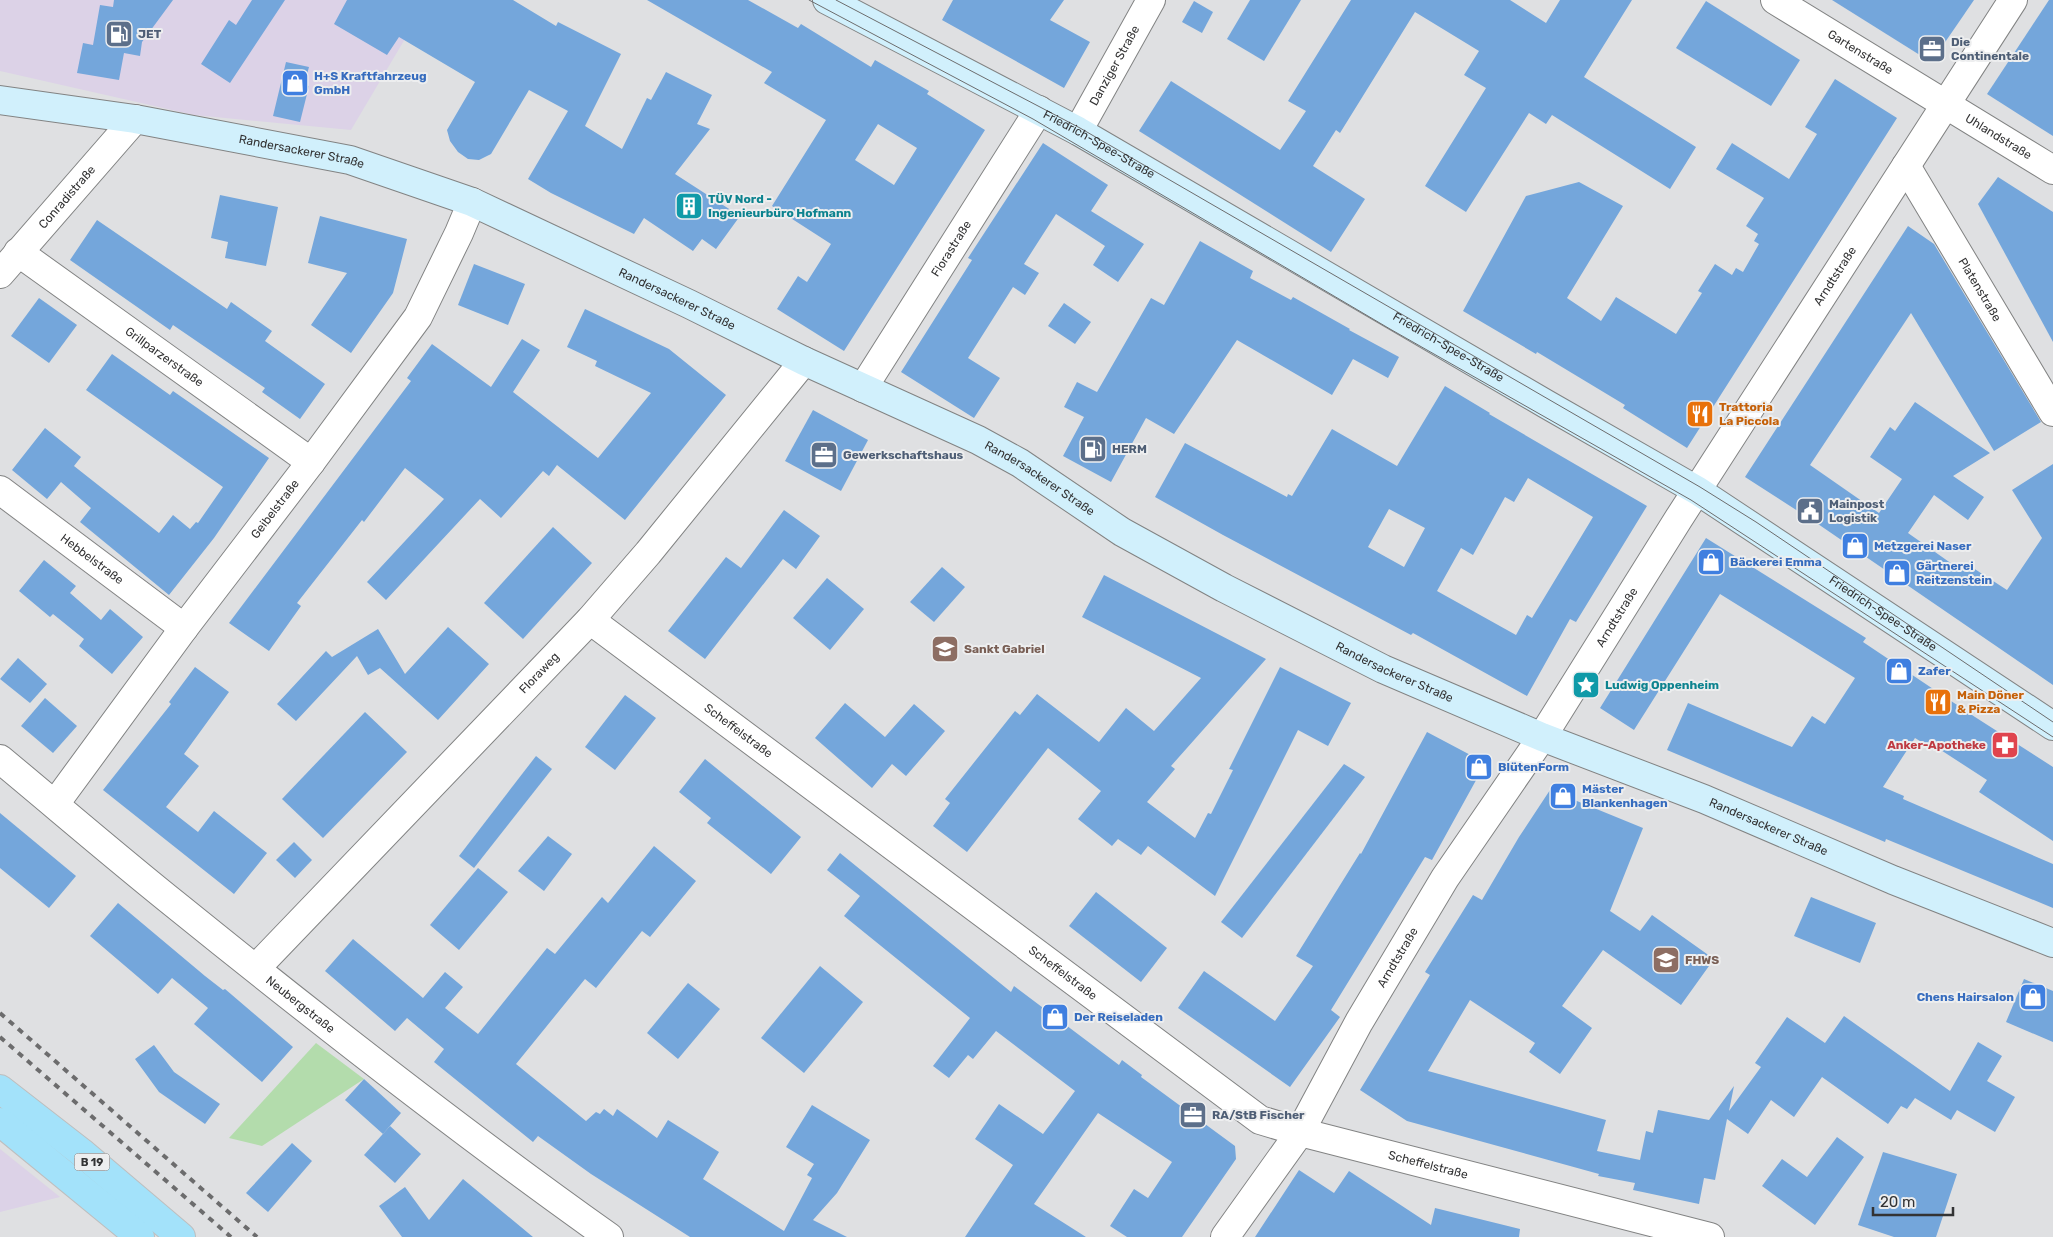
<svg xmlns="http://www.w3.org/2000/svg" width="2053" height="1237" viewBox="0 0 2053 1237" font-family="Rubik,sans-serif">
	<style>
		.commercial { fill: #dcd2e7 }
		.green { fill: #b3dcac }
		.building { fill: #74a6db; fill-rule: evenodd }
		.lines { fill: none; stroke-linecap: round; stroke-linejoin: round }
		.street-casing { stroke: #828383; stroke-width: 30 }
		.secondary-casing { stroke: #828383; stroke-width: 30 }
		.primary-casing { stroke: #bebebe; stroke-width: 30 }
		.street { stroke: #fff; stroke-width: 28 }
		.secondary { stroke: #d1f0fc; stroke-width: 28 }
		.primary { stroke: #a3e2fa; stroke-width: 28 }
		.tram { stroke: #6c6c6d; stroke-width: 1 }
		.rail { stroke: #6c6c6d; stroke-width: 4; stroke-dasharray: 6 6; stroke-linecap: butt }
		.labels { text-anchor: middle; stroke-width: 4; stroke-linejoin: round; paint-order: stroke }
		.shield { fill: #edeeef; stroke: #6b6b6c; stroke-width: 1 }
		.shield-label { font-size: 11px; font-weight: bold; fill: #333334 }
		.service-label { font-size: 12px; font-weight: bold; fill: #4e5e75; stroke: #edeeef; text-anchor: start }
		.street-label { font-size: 12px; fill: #333334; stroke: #edeeef }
		.shop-label { font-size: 12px; font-weight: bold; fill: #366cbe; stroke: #edeeef; text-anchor: start }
		.culture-label { font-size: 12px; font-weight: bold; fill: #0d838f; stroke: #edeeef; text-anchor: start }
		.food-label { font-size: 12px; font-weight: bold; fill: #c56008; stroke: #edeeef; text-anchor: start }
		.education-label { font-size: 12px; font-weight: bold; fill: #785e54; stroke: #edeeef; text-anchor: start }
		.health-label { font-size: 12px; font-weight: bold; fill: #be3a42; stroke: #edeeef; text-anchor: end }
	</style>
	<rect width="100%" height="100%" fill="#dfe0e2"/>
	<g class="commercial">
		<path d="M0,0H387L421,12L351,130L194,115L0,71Z"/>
		<path d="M0,1149L60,1197L0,1212Z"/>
	</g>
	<path class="green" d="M316,1043L364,1079L262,1146L229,1138Z"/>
	<g class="building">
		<path d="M114,0H173L142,42L140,56L124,53L119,80L77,73L83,43L93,45L100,5L113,7Z"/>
		<path d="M252,0H285L230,83L201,64L229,20L236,25Z"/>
		<path d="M347,0H513L556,26L558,22L621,54L585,126L622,149L647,98L651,100L666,72L712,95L697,124L710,129L675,174L740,216L716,249L702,239L693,251L644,218L634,234L551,193L528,179L568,111L529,90L491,154L479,160L468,159L458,152L450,141L447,130L475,82L399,37L387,55L334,24Z"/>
		<path d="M647,0H748L798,28L801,24L871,67L875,60L929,91L927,94L985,130L844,351L777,309L798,276L807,282L831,244L772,206L826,120L764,83L772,72ZM878,124L917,148L894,185L855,160Z"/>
		<path d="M953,0H1064L1050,20L1090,42L1064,88L942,20Z"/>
		<path d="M1250,0H1301L1264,61L1227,39Z"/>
		<path d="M1351,0H1510L1546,23L1560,0H1632L1584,77L1696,147L1670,189L1552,115L1546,124L1529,113L1466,212L1425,186L1486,88L1464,75L1479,51L1415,12L1340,133L1336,130L1313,166L1365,199L1331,252L1139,131L1171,81L1280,150L1306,111L1288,101Z"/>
		<path d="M1832,0H1974L1937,54L1923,57Z"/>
		<path d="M2049,0H2053V136L1987,94Z"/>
		<path d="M1194,1L1213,12L1202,33L1182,22Z"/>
		<path d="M1706,1L1800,60L1771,106L1676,48Z"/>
		<path d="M286,62L309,67L304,85L309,86L300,122L273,116Z"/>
		<path d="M1835,79L1897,118L1687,448L1623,408L1625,405L1537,352L1536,354L1463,311L1526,196L1579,182L1623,206L1567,298L1601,321L1616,297L1676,334L1702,293L1698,291L1715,264L1732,275L1736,268L1743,272L1759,244L1754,241L1758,234L1746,226L1764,198L1716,169L1732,143L1789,179L1817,134L1805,127Z"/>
		<path d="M1043,143L1108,185L1091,211L1144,244L1118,282L1093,265L1105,246L1056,214L1024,264L1039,273L1025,295L1013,287L968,358L1000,378L974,418L901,372L972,260L968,258Z"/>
		<path d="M1998,177L2053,212V342L1978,204Z"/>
		<path d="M220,195L278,207L266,266L225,258L228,242L211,238Z"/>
		<path d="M320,216L407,239L393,293L351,353L311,325L347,273L308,263Z"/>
		<path d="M97,220L227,309L231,302L272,331L265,341L325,384L300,419L262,392L265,388L173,325L170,330L70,260Z"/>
		<path d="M1908,226L1934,244L2041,422L1994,451L1911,313L1810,465L1879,513L1902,479L1870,457L1890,427L1895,431L1915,402L1990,453L1953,476L1984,497L1968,520L1934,495L1908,533L1962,571L1967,564L2007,590L2042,538L2012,490L2053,464V685L1818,524L1745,477Z"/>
		<path d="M1200,241L1253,271L1250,278L1291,300L1293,297L1350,329L1349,330L1399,357L1388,378L1353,359L1332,395L1237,340L1174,434L1146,418L1111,482L1063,456L1084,417L1064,407L1077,382L1097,392L1151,298L1164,305Z"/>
		<path d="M474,264L525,284L508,325L458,305Z"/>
		<path d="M39,298L77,325L49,363L11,336Z"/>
		<path d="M1064,303L1091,322L1075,344L1048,326Z"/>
		<path d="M585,309L669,349L726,395L625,520L557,465L549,476L543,471L501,518L480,499L386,600L367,582L444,499L405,468L364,522L362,520L297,603L301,606L269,651L229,623L411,381L407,378L432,344L491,387L522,339L540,350L513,392L598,458L651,393L595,366L597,361L567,347Z"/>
		<path d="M112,354L170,395L173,391L269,458L214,538L169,595L80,522L91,508L61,482L47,499L12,470L45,428L81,457L74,466L159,533L173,515L190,529L196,522L198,523L223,487L86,390Z"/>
		<path d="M1445,386L1490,413L1489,414L1647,506L1576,622L1570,619L1527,696L1413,633L1411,635L1223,535L1155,497L1185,443L1287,497L1288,494L1292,496L1332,429L1397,466ZM1528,478L1593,517L1532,618L1527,615L1516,635L1437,591L1461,548L1473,555L1505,497L1514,502ZM1389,509L1425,528L1404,567L1368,547Z"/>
		<path d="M813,410L868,440L841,491L785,461Z"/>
		<path d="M784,510L820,536L796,569L783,559L705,659L668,631L726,557L741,568Z"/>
		<path d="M553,527L592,563L523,639L484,603Z"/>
		<path d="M1706,538L1866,638L1863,642L1975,717L2053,767V841L1979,792L1987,780L1930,743L1928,746L1915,738L1883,787L1904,796L1903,799L2053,864V908L1886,839L1885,842L1667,750L1688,703L1792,747L1812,716L1825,724L1855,678L1720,594L1634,730L1600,708Z"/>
		<path d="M44,560L76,586L70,593L101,620L110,609L143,637L112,674L79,646L84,639L53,614L50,617L19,591Z"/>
		<path d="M942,567L965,587L934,622L910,602Z"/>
		<path d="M1104,575L1266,659L1171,766L1175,769L1147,802L1195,838L1208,813L1211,814L1233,770L1229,769L1280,667L1351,703L1328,746L1298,730L1215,896L1148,846L1141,855L1118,839L1112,846L1078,819L1101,791L1048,748L967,852L933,826L950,803L945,799L972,765L1015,711L1020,715L1037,694L1099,742L1126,708L1154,731L1201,678L1082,617Z"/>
		<path d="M827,578L864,609L830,650L793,618Z"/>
		<path d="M448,627L489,664L438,720L380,668L368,675L357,656L296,721L277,704L326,651L332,657L378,629L405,674Z"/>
		<path d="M18,658L47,684L30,703L0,679Z"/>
		<path d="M195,667L229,692L184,754L199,766L166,807L198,832L214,811L267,853L234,894L103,790L171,704L169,702Z"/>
		<path d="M625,695L656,718L615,770L585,747Z"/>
		<path d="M45,698L77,726L53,753L21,726Z"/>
		<path d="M845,703L885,737L914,704L945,731L906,776L892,764L872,788L815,738Z"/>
		<path d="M365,712L407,752L323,838L282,799Z"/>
		<path d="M1427,732L1478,759L1480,773L1432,860L1425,857L1331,1010L1340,1017L1290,1087L1178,1008L1204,971L1275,1021L1313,966L1296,956L1360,853L1361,854Z"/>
		<path d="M536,756L552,769L474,868L459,856Z"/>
		<path d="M705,759L801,837L771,874L707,823L711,818L679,792Z"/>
		<path d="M1344,764L1365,777L1242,938L1221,922Z"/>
		<path d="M1550,790L1643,828L1610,911L1640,931L1652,915L1714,959L1681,1005L1603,950L1562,1006L1592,1028L1560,1074L1529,1052L1535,1043L1470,1000L1428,1071L1606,1120L1597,1151L1640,1160L1646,1131L1653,1133L1658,1110L1709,1120L1734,1086L1729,1111L1761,1067L1755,1063L1787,1017L1825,1043L1844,1016L1950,1091L1978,1042L2002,1056L1987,1081L2015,1097L1995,1132L1957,1110L1951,1120L1915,1098L1907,1109L1901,1106L1888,1124L1822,1077L1794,1117L1771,1100L1748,1134L1727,1119L1715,1180L1704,1178L1699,1204L1633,1190L1635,1183L1598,1176L1599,1174L1407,1121L1360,1090L1430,975L1425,972L1473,895L1482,900L1519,837Z"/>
		<path d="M0,813L76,876L49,908L0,868Z"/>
		<path d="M548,836L572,854L544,891L518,871Z"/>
		<path d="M294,842L312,860L295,878L276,860Z"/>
		<path d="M654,846L696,881L650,937L642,931L596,988L585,979L516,1064L586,1121L596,1112L600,1114L604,1109L613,1116L617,1109L657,1138L668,1120L719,1152L703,1179L784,1231L812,1178L807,1175L814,1164L786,1147L812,1105L870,1140L837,1193L813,1220L847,1237H690L591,1174L538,1136L533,1142L434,1062L444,1049L407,1018L395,1031L325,971L353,939L423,998L445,972L463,987L445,1008L478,1034L547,948L555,954L602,897L608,903Z"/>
		<path d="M840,853L1011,992L1014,986L1119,1065L1122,1060L1142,1075L1141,1077L1235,1146L1236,1159L1182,1237H1127L1110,1226L1134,1189L1148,1198L1172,1162L1098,1113L1034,1204L1086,1237H965L1013,1165L975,1139L999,1104L1043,1134L1075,1091L996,1031L973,1059L968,1055L949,1078L933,1066L970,1018L844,916L860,896L827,870Z"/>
		<path d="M478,868L508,892L459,950L430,925Z"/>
		<path d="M1096,892L1167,948L1141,982L1069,926Z"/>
		<path d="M1811,897L1876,923L1860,963L1794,936Z"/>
		<path d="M118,903L205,976L223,990L225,989L293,1047L262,1082L194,1024L208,1008L172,978L158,994L90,936Z"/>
		<path d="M820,966L863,1002L804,1073L761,1038Z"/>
		<path d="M2024,979L2053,991V1042L2006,1022Z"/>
		<path d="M688,983L720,1009L678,1059L647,1033Z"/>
		<path d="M154,1045L174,1072L220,1104L205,1124L159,1092L135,1059Z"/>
		<path d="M364,1079L401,1113L383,1134L345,1100Z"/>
		<path d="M390,1126L421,1154L395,1183L364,1155Z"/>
		<path d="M1837,1137L1864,1157L1815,1225L1762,1186L1782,1159L1807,1177Z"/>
		<path d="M292,1143L312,1161L268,1212L246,1193Z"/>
		<path d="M1883,1152L1957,1174L1936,1237H1894L1858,1225Z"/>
		<path d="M1299,1170L1334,1193L1349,1171L1431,1225L1435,1208L1520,1229L1519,1237H1255Z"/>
		<path d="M463,1179L533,1237H402L379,1206L405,1187L429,1220Z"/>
	</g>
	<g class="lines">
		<g class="street-casing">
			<g id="street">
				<path id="s1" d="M1775,0L2053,170"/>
				<path id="s2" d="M1078,131L1151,0"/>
				<path id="s3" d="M1906,166L2053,412"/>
				<path id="s4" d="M18,252L311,462"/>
				<path id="s5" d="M0,274L135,119"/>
				<path id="s6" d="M863,388L1039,110"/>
				<path id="s7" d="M0,490L184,628"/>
				<path id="s8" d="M590,620L1260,1120L1300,1132L1710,1237"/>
				<path id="s9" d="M0,759C59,808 117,858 177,906C318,1020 461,1132 609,1237"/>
				<path id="s10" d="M55,804L184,628L311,462L418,317L459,233L472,202"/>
				<path id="s11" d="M256,968L590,620L648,553L804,361"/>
				<path id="s12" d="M1225,1237L1300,1132L1359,1022L1445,878L1542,737L1679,518L2013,0"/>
			</g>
		</g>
		<g class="secondary-casing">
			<g id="secondary">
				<path id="s13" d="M827,0L1078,131L1546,404L1698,491L2053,726"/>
				<path id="s14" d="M0,100L135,119L350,160L472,202L689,304L804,361L978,440L1020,463L1122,532L1224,588L1383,669L1542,737L1704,799L1893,880L2053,943"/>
			</g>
		</g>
		<g class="primary-casing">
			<g id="primary">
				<path d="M0,1089L81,1152L181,1237"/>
				<path d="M0,1122L140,1237"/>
			</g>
		</g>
		<use href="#street" class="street"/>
		<use href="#secondary" class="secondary"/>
		<use href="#primary" class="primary"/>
		<g class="tram">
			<path d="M809,0L1033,119L1390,329L1691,500L2053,737"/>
			<path d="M836,0L1080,128L1700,487L1756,522L2053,722"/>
		</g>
		<g class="rail">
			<path d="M0,1013L257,1237"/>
			<path d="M0,1037L231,1237"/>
		</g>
	</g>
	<defs>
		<g id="fuel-square" transform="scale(1.4375)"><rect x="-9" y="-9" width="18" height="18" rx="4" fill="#5c6f8a" stroke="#edeeef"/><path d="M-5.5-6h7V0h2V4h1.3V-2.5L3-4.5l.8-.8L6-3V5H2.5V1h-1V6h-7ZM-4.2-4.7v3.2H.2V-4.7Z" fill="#fff"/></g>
		<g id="office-square" transform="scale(1.4375)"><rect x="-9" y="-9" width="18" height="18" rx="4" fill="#5c6f8a" stroke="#edeeef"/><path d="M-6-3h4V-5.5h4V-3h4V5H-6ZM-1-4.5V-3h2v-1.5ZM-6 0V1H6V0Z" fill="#fff"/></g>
		<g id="shop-square" transform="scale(1.4375)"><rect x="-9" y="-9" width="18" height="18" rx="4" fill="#3f7fe0" stroke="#edeeef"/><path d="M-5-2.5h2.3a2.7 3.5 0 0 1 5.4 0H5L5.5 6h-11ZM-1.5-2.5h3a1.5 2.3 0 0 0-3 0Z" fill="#fff"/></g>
		<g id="building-square" transform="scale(1.4375)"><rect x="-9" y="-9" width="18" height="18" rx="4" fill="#0f9aa8" stroke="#edeeef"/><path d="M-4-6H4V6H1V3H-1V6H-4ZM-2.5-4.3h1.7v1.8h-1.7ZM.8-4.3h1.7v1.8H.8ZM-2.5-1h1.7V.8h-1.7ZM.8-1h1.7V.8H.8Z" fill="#fff"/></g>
		<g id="restaurant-square" transform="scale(1.4375)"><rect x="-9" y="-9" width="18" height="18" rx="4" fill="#e8710a" stroke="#edeeef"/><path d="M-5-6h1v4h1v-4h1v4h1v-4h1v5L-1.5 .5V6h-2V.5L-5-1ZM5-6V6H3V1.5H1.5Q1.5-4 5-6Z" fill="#fff"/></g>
		<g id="civic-square" transform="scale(1.4375)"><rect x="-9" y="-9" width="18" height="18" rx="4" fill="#5c6f8a" stroke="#edeeef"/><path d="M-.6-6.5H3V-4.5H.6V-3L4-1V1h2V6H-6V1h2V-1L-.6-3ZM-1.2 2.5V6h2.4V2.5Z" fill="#fff"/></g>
		<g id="school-square" transform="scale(1.4375)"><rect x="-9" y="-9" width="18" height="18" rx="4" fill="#8d6e63" stroke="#edeeef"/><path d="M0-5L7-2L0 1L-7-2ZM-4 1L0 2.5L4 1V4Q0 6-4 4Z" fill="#fff"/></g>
		<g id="sight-square" transform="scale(1.4375)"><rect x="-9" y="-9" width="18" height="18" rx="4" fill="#0f9aa8" stroke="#edeeef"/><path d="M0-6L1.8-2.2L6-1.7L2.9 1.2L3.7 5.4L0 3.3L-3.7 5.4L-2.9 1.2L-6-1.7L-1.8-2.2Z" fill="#fff"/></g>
		<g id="pharmacy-square" transform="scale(1.4375)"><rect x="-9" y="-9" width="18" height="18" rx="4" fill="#e0444e" stroke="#edeeef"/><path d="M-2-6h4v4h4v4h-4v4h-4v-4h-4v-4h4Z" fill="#fff"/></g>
		<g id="university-square" transform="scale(1.4375)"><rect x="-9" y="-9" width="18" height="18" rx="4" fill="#8d6e63" stroke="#edeeef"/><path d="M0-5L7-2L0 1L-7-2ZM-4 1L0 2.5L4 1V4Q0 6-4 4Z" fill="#fff"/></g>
	</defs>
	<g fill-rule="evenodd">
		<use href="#fuel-square" x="119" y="34"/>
		<use href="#office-square" x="1932" y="49"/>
		<use href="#shop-square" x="295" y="83"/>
		<use href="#building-square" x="689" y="206"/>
		<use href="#restaurant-square" x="1700" y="414"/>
		<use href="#fuel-square" x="1093" y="449"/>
		<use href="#office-square" x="824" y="455"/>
		<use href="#civic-square" x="1810" y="511"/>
		<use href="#shop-square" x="1855" y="546"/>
		<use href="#shop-square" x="1711" y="562"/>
		<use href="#shop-square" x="1897" y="573"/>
		<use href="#school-square" x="945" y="649"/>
		<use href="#shop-square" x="1899" y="671"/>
		<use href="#sight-square" x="1586" y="685"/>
		<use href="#restaurant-square" x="1938" y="702"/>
		<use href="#pharmacy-square" x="2005" y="745"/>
		<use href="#shop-square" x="1479" y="767"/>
		<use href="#shop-square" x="1563" y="796"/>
		<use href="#university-square" x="1666" y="960"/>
		<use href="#shop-square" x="2033" y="997"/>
		<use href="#shop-square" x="1055" y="1017"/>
		<use href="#office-square" x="1193" y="1115"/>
	</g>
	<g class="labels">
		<rect class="shield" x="74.5" y="1153.5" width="35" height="17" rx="4"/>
		<g class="shield-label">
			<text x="92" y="1166">B 19</text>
		</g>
		<g class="service-label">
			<text x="138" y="38">JET</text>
			<text x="1951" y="46">Die<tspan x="1951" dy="14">Continentale</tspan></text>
			<text x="1112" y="453">HERM</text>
			<text x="843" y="459">Gewerkschaftshaus</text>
			<text x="1829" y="508">Mainpost<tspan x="1829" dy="14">Logistik</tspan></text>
			<text x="1212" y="1119">RA/StB Fischer</text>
		</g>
		<g class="street-label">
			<text dy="4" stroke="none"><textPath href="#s1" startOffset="100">Gartenstraße</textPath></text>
			<text dy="4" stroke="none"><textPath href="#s2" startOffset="75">Danziger Straße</textPath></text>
			<text dy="4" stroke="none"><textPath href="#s1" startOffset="262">Uhlandstraße</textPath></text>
			<text dy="4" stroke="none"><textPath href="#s13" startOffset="308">Friedrich-Spee-Straße</textPath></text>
			<text dy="4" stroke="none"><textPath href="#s14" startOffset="306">Randersackerer Straße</textPath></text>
			<text dy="4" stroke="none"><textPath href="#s5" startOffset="102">Conradistraße</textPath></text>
			<text dy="4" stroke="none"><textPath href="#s6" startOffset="165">Florastraße</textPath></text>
			<text dy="4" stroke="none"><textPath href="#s12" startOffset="1139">Arndtstraße</textPath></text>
			<text dy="4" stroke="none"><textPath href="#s3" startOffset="144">Platenstraße</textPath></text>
			<text dy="4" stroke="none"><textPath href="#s14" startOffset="711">Randersackerer Straße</textPath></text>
			<text dy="4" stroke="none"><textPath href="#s13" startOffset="712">Friedrich-Spee-Straße</textPath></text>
			<text dy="4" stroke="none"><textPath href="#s4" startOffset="180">Grillparzerstraße</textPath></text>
			<text dy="4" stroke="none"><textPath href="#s14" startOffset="1116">Randersackerer Straße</textPath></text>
			<text dy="4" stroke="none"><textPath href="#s10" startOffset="368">Geibelstraße</textPath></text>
			<text dy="4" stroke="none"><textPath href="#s7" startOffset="115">Hebbelstraße</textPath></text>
			<text dy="4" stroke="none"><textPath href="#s13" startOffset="1222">Friedrich-Spee-Straße</textPath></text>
			<text dy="4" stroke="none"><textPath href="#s12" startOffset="734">Arndtstraße</textPath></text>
			<text dy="4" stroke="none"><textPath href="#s14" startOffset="1521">Randersackerer Straße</textPath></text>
			<text dy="4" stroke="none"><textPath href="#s11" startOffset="409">Floraweg</textPath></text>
			<text dy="4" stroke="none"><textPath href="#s8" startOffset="185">Scheffelstraße</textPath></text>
			<text dy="4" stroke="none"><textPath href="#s14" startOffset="1926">Randersackerer Straße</textPath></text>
			<text dy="4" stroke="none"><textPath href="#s12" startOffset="329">Arndtstraße</textPath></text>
			<text dy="4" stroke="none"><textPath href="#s8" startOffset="590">Scheffelstraße</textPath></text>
			<text dy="4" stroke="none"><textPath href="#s9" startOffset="388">Neubergstraße</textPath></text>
			<text dy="4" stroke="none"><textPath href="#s8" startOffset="1010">Scheffelstraße</textPath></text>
		</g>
		<g class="shop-label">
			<text x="314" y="80">H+S Kraftfahrzeug<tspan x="314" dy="14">GmbH</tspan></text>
			<text x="1874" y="550">Metzgerei Naser</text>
			<text x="1730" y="566">Bäckerei Emma</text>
			<text x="1916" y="570">Gärtnerei<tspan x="1916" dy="14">Reitzenstein</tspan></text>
			<text x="1918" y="675">Zafer</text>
			<text x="1498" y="771">BlütenForm</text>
			<text x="1582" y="793">Mäster<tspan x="1582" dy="14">Blankenhagen</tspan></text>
			<text x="2014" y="1001" text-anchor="end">Chens Hairsalon</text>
			<text x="1074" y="1021">Der Reiseladen</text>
		</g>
		<g class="culture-label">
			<text x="708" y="203">TÜV Nord -<tspan x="708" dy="14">Ingenieurbüro Hofmann</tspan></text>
			<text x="1605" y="689">Ludwig Oppenheim</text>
		</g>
		<g class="food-label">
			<text x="1719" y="411">Trattoria<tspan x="1719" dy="14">La Piccola</tspan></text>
			<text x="1957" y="699">Main Döner<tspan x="1957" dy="14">&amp; Pizza</tspan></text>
		</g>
		<g class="education-label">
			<text x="964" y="653">Sankt Gabriel</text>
			<text x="1685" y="964">FHWS</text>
		</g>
		<g class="health-label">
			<text x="1986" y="749">Anker-Apotheke</text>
		</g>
	</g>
	<path d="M1873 1207v8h80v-8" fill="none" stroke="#333334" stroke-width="2.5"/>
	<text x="1880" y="1207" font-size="15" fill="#333334" stroke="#edeeef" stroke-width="4" paint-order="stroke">20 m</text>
</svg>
